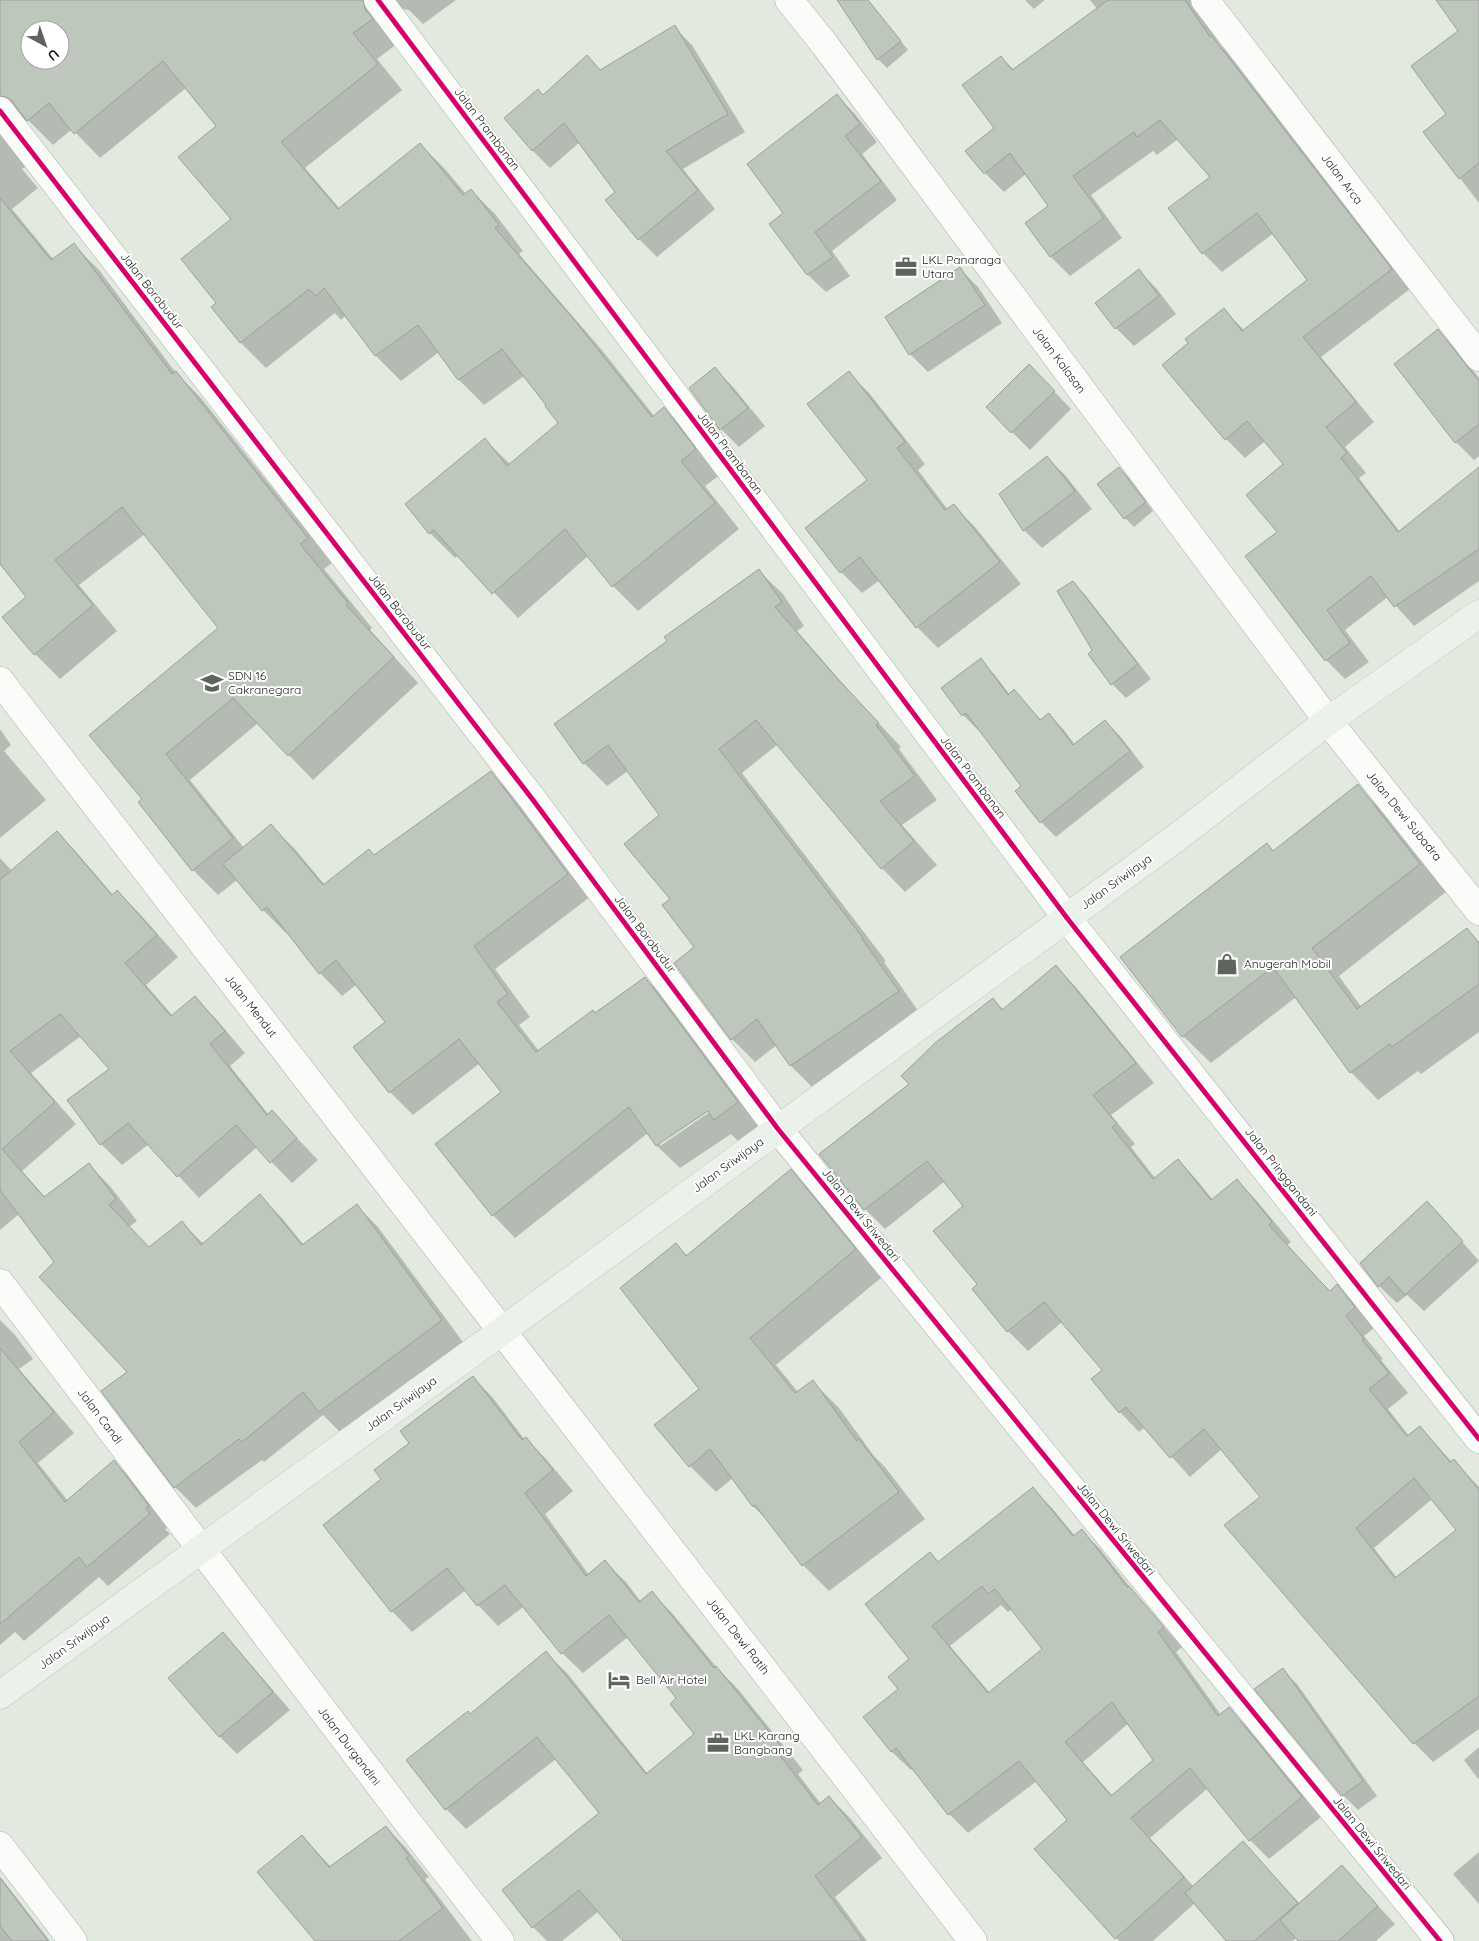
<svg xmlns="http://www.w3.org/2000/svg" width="1479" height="1941" viewBox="0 0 1479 1941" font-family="Quicksand,sans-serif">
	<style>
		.shadow { fill: #0003; fill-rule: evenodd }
		.building { fill: #bec7bc; stroke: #9ba19a; fill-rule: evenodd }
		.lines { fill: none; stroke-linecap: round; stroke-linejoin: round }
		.minor-casing { stroke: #a8afa7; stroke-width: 29 }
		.primary-casing { stroke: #c2c6c1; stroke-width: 29 }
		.minor { stroke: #fbfcfa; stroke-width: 28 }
		.primary { stroke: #ecf2eb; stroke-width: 28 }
		.cycleway-casing { stroke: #fff; stroke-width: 8 }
		.cycleway { stroke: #d6006c; stroke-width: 5 }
		.labels { text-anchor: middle; stroke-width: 4; stroke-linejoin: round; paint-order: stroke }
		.street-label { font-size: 12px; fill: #191e18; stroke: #fff }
		.poi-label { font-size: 12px; fill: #191e18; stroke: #fff; text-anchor: start }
	</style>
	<rect width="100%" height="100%" fill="#e2eae0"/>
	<g class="shadow">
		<path d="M0,0H456L423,24L409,10L401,9L397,44L377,59L402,90L305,168L340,209L420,144L445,169L466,194L471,190L496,215L523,251L519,254L601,349L655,417L664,409L689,434L720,475L705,486L739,529L638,611L613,586L588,556L518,618L459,555L455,558L430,533L485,440L511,465L560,424L524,376L484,405L459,380L439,352L401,381L376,356L346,315L341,320L335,313L266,368L241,343L213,307L218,303L232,220L217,126L186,88L100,158L72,129L53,145L29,121L24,120L27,166L22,169L38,188L12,209L54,260L74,245L99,270L176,373L201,398L332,563L324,569L372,628L370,630L418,683L313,780L258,723L190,780L244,848L271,826L294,848L325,885L375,856L491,773L513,795L590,897L495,969L530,1017L519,1025L539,1051L645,978L668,1001L760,1125L738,1141L731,1134L680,1168L657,1146L648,1133L515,1238L493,1215L503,1092L480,1063L413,1115L390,1092L355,1047L386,1023L356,985L342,996L320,973L288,932L286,933L263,910L237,880L218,895L193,870L144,799L220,628L145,534L79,585L117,631L60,679L35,654L28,597L0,562ZM30,30H60V60H30ZM713,1107L714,1109L660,1146V1143Z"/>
		<path d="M838,0H868L908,50L887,68L878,59Z"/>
		<path d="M1025,0H1045L1034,9Z"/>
		<path d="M1090,0H1194L1195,8L1221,46L1231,56L1410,289L1321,357L1374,422L1345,447L1366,473L1359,478L1400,532L1479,487V581L1414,626L1388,597L1345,630L1369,662L1345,679L1326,660L1247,557L1278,533L1285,464L1265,441L1245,458L1226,439L1189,343L1224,310L1245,331L1309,280L1274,233L1222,272L1203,253L1211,178L1178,139L1157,155L1153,151L1091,195L1122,238L1070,276L1051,257L1027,223L1050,206L1026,174L1004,192L985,173L996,129L1001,57L1014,70L1097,9Z"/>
		<path d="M1438,0H1479V203L1425,132L1448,114L1460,32Z"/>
		<path d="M674,27L692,45L745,132L683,169L715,209L657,257L639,239L617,192L580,142L550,168L532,150Z"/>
		<path d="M837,96L855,114L877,142L862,154L897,200L832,251L850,276L826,292L808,275L771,224L785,213Z"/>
		<path d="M960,269L978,287L1002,323L928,372L910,354Z"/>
		<path d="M1139,271L1157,289L1176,314L1134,346L1116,328L1097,303Z"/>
		<path d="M1438,331L1456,349L1479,378V456L1474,460L1456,442Z"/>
		<path d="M715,369L733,387L765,426L739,447L721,429Z"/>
		<path d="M849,373L870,394L925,464L918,470L948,510L954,506L975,527L1021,584L938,648L917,627L880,580L862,593L841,572L869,480Z"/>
		<path d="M1047,384L1071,409L1030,450L1012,432Z"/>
		<path d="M1047,458L1065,475L1092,509L1042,548L1024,530L1001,494Z"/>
		<path d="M1119,468L1128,477L1153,511L1134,527L1125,518Z"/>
		<path d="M759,571L783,594L804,626L797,631L858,701L901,747L899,749L937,800L902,825L937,865L905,892L882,868L778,744L742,773L886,961L884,962L921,1015L814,1089L791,1066L777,1045L755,1062L732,1039L696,947L672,899L661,815L628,771L607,786L584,763L669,641Z"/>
		<path d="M1073,582L1086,596L1151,679L1126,698L1112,684L1094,651Z"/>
		<path d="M980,660L995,675L1010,695L1014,691L1041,720L1049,715L1064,730L1075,745L1105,721L1120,736L1144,767L1056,837L1041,822L1023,787L980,729L978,730L963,715L943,689Z"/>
		<path d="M0,729L11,745L4,751L46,800L0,838Z"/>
		<path d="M1358,786L1385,814L1446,892L1339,976L1362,1008L1467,930L1479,942V1032L1421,1074L1418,1071L1378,1100L1351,1072L1296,997L1211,1063L1183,1036L1267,845L1274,852Z"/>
		<path d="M57,832L78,854L113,895L117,891L139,913L178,957L146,985L173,1016L195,998L216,1019L245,1053L230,1066L269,1115L272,1112L318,1160L292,1183L257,1147L199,1198L149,1144L122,1165L101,1144L111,1069L81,1036L31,1073L76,1124L22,1171L45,1197L88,1164L110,1186L137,1221L129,1227L149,1248L182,1223L204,1244L260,1196L281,1217L304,1245L357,1206L378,1227L463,1342L341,1433L323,1415L264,1462L262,1460L196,1508L175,1487L129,1372L56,1262L19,1214L0,1230V858L12,871Z"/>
		<path d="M1056,967L1075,986L1154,1083L1111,1115L1135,1144L1131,1147L1155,1178L1178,1160L1197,1180L1213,1200L1237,1180L1256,1200L1291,1242L1287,1245L1330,1292L1337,1286L1356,1305L1374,1328L1364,1336L1383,1359L1381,1360L1408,1393L1388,1409L1409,1436L1420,1427L1452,1462L1454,1461L1479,1487V1729L1433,1762L1414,1743L1261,1497L1222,1449L1190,1477L1145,1427L1139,1432L1120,1412L1103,1370L1062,1322L1028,1351L1008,1331L973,1289L979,1284L965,1206L945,1181L885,1229L865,1209L821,1155L911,1084L993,1000L1004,1010ZM1432,1499L1457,1530L1397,1578L1374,1548Z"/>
		<path d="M790,1171L817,1197L882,1277L776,1365L798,1392L813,1382L839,1408L874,1456L885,1467L925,1519L829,1591L803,1565L772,1525L753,1506L733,1478L716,1492L690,1466L701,1389L676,1245L688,1256Z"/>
		<path d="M1444,1221L1479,1261L1424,1311L1407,1295L1397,1303L1379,1286Z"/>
		<path d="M0,1320L15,1335L33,1359L19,1369L74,1433L38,1463L68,1501L114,1462L135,1482L168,1527L165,1529L170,1534L108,1586L99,1577L24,1641L15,1632L0,1645Z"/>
		<path d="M473,1377L493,1398L525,1440L526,1439L546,1459L573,1491L545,1514L589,1575L605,1562L626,1582L641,1602L652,1593L672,1613L718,1669L737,1688L803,1770L798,1774L821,1804L829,1797L850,1818L882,1858L835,1897L867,1941H622L624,1940L599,1911L562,1941H547L533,1927L601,1813L556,1759L466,1829L446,1809L470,1715L546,1653L567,1673L648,1774L696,1734L678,1699L628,1637L583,1673L562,1653L523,1607L498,1626L478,1605L466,1590L412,1632L392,1611L383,1480L411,1444Z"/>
		<path d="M1033,1489L1052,1508L1075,1536L1082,1531L1101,1550L1137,1596L1182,1647L1176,1652L1221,1715L1229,1709L1248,1728L1321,1817L1269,1859L1250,1840L1208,1788L1150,1838L1194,1887L1260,1861L1300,1904L1342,1867L1395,1924L1376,1941H1300L1297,1937L1293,1941H1228L1195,1903L1153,1941H1119L1036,1849L1069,1820L1037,1781L968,1833L949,1814L913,1768L911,1770L891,1751L900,1689L911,1659L930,1554L939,1563ZM1001,1605L1008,1612L1012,1609L1043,1649L990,1693L950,1646ZM1129,1723L1155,1760L1113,1796L1083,1762Z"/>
		<path d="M223,1634L240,1652L290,1710L237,1754L219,1736Z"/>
		<path d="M1282,1670L1297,1684L1377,1796L1358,1810L1343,1795Z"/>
		<path d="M1479,1747V1780L1464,1760Z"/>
		<path d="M386,1827L406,1848L429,1877L425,1879L472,1941H316L302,1836L331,1867Z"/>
		<path d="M1479,1852V1904L1453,1874Z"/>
		<path d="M0,1877L2,1879L50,1941H0Z"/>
	</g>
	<g class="building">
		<path d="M0,0H363L365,9L373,19L353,33L378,64L281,142L338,209L420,143L463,195L471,189L499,225L495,228L576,322L652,417L664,407L696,449L681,461L715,503L612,587L565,529L492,594L434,530L429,534L405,504L485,438L507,466L558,423L545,406L546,405L502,349L458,380L418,325L375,356L324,288L316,296L309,289L240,343L211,307L216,303L181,259L231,219L178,157L216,126L163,61L74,134L49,103L27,121L12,101L6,97L0,96ZM30,30H60V60H30Z"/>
		<path d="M837,0H868L901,41L877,60Z"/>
		<path d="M1108,0H1185L1210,37L1212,36L1392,269L1303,337L1356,402L1326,427L1347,453L1341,458L1398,532L1479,467V549L1394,607L1371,576L1327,610L1350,643L1325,661L1245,556L1277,532L1246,495L1283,464L1247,421L1225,440L1162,365L1188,343L1185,339L1224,308L1242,331L1307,280L1257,213L1202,254L1168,208L1210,177L1160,120L1137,137L1134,132L1073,176L1104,218L1050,257L1025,223L1048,206L1010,153L984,174L965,151L994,128L962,85L1001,56L1012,70Z"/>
		<path d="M1436,0H1479V163L1459,179L1423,132L1446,114L1411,66L1458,31Z"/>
		<path d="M675,25L728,114L666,151L698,190L638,240L605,200L615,192L564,123L532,151L504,118L538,89L543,95L587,55L600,70Z"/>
		<path d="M837,94L860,124L845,136L881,181L815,232L833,257L807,275L769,224L783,213L747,164Z"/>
		<path d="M0,198L51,260L74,243L172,374L176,371L308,538L300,544L348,603L346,605L394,657L288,756L233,698L166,754L233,838L192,871L138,802L142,799L89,735L218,628L122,507L55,560L93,605L34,655L2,617L26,597L0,564Z"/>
		<path d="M960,267L985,305L909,355L885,317Z"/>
		<path d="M1139,269L1159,296L1115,329L1095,303Z"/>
		<path d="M1438,329L1479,381V424L1455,443L1394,364Z"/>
		<path d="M1029,364L1055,391L1011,433L986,407Z"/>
		<path d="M715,367L748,408L720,430L689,388Z"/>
		<path d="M849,371L905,442L897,448L945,510L954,504L1000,562L916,628L860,557L840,573L805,528L867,480L807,404Z"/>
		<path d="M1047,456L1075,491L1023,531L999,494Z"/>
		<path d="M1119,467L1146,502L1124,519L1097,484Z"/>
		<path d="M759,569L782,602L775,607L835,676L879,723L876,725L915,776L880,801L914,841L881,869L756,720L719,749L863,938L862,939L899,991L790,1066L757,1019L731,1040L674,963L694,947L662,905L670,899L624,844L659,815L608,745L583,764L554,724L667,641L664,637Z"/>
		<path d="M1073,581L1138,664L1111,685L1088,654L1092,650L1057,591Z"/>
		<path d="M981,658L1008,695L1014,689L1040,720L1049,713L1073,745L1105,720L1130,751L1040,823L1015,791L1021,786L966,713L962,716L941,688Z"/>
		<path d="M491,771L568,874L474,946L508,994L497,1002L536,1052L593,1010L595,1013L645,977L738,1102L714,1120L708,1111L656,1146L629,1107L492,1216L435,1144L501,1092L459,1039L389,1093L353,1047L385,1022L336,960L319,974L267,907L262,911L223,864L271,824L323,885L369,849L374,855Z"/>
		<path d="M1358,784L1420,864L1312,948L1357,1009L1467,928L1479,943V984L1392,1047L1390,1044L1350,1073L1273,967L1182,1037L1120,957L1267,843L1273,851Z"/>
		<path d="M57,831L112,895L117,890L157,935L125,963L171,1016L195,996L225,1031L210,1044L267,1115L272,1110L297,1138L270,1163L236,1125L177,1177L128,1123L100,1145L67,1100L109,1069L60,1014L10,1051L55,1102L2,1149L44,1197L89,1163L116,1199L109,1205L149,1247L182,1221L201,1245L260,1194L302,1245L357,1204L442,1320L319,1412L303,1392L242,1442L239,1439L174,1488L101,1391L127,1372L39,1277L54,1262L0,1190V880Z"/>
		<path d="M1056,965L1136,1063L1093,1095L1117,1124L1112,1127L1153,1179L1178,1159L1211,1200L1237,1179L1272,1222L1269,1225L1321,1282L1330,1291L1337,1284L1355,1307L1346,1316L1364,1339L1362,1340L1389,1373L1369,1389L1407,1436L1420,1426L1450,1462L1454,1459L1479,1490V1696L1413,1744L1224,1525L1260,1497L1204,1429L1170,1458L1126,1407L1119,1413L1091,1379L1102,1370L1044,1302L1007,1332L972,1289L977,1284L933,1231L963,1206L927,1161L864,1210L819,1154L909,1084L901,1076L935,1043L993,998L1002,1010ZM1414,1478L1456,1530L1395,1578L1356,1528Z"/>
		<path d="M791,1169L856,1249L750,1338L795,1393L813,1380L857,1441L859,1439L899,1492L802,1566L755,1505L753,1507L710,1449L689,1467L654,1425L699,1389L620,1288L676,1243L686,1256Z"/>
		<path d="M1427,1201L1463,1241L1405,1295L1389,1277L1378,1287L1360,1263Z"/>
		<path d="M0,1348L54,1412L19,1442L65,1502L114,1460L149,1506L146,1508L150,1514L87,1567L79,1557L0,1624Z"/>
		<path d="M473,1376L522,1440L526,1437L553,1470L525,1493L586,1576L605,1560L639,1602L652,1591L714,1668L716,1666L783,1749L778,1753L818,1805L829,1796L862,1837L815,1876L863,1941H623L579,1890L532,1928L502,1890L599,1813L537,1737L445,1810L406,1760L468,1711L470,1714L546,1651L646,1774L694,1734L670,1704L676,1698L609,1615L561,1654L505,1585L477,1606L447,1568L391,1612L323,1525L381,1479L374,1470L409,1443L400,1431Z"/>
		<path d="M1033,1487L1073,1536L1082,1529L1127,1587L1129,1586L1164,1627L1158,1632L1218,1716L1229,1707L1302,1797L1249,1841L1190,1768L1131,1818L1184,1877L1115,1939L1034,1849L1067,1820L1019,1761L948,1815L896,1748L891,1752L863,1717L898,1689L888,1677L909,1659L865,1604L930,1552L938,1562ZM982,1586L988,1594L995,1589L1042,1649L988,1693L932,1626ZM1112,1702L1153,1760L1111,1796L1065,1742Z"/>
		<path d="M223,1632L273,1692L219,1737L168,1678Z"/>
		<path d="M1283,1668L1363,1781L1342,1796L1254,1689Z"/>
		<path d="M386,1826L409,1856L406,1858L443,1908L399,1941H315L257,1872L302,1835L329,1867Z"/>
		<path d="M1243,1841L1298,1903L1254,1941H1226L1185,1893Z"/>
		<path d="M1342,1865L1378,1906L1338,1941H1298L1280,1920Z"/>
		<path d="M0,1878L48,1941H12L0,1926Z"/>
	</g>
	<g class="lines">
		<g class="minor-casing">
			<g id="minor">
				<path d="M378,0L1067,918L1479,1439"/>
				<path d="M789,0L825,45L1328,721L1479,911"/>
				<path d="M1205,0L1479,357"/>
				<path d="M0,111L533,800L778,1129L1440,1941"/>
				<path d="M0,681L973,1941"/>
				<path d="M0,1283L406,1820L500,1941"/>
				<path d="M0,1846L73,1941"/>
			</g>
		</g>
		<g class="primary-casing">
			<path id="primary" d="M0,1695L502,1331L1176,838L1328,721L1479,614"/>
		</g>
		<use href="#minor" class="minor"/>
		<use href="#primary" class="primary"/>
		<g class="cycleway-casing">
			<g id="cycleway">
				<path d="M378,0L1067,918L1479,1439"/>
				<path d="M0,111L533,800L778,1129L1440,1941"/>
			</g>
		</g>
		<use href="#cycleway" class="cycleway"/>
	</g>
	<defs>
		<g id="office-bare" transform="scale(1.725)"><path d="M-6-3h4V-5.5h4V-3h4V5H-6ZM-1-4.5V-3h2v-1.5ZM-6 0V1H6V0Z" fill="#5f655e" stroke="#fff" stroke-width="2.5" paint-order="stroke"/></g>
		<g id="school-bare" transform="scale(1.725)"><path d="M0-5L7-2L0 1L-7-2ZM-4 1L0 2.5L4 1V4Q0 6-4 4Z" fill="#5f655e" stroke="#fff" stroke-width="2.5" paint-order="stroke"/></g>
		<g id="shop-bare" transform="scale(1.725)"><path d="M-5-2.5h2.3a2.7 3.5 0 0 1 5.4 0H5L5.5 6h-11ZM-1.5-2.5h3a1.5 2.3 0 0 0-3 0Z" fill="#5f655e" stroke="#fff" stroke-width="2.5" paint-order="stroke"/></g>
		<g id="hotel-bare" transform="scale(1.725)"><path d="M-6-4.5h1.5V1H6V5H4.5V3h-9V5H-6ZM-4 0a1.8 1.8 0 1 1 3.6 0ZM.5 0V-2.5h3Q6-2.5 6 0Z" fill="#5f655e" stroke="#fff" stroke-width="2.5" paint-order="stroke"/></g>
	</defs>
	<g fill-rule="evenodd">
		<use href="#office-bare" x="906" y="267"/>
		<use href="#school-bare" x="212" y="683"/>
		<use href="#shop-bare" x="1227" y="964"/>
		<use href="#hotel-bare" x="619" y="1680"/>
		<use href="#office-bare" x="718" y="1743"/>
	</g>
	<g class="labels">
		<g class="street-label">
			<text transform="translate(487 129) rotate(53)" y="4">Jalan Prambanan</text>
			<text transform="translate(1342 179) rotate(53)" y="4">Jalan Arca</text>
			<text transform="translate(152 291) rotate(52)" y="4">Jalan Borobudur</text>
			<text transform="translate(1059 360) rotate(53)" y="4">Jalan Kalasan</text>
			<text transform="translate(730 453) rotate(53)" y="4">Jalan Prambanan</text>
			<text transform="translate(400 612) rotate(52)" y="4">Jalan Borobudur</text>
			<text transform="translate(973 777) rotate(53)" y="4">Jalan Prambanan</text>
			<text transform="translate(1404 816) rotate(51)" y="4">Jalan Dewi Subadra</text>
			<text transform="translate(1116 882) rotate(-36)" y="4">Jalan Sriwijaya</text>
			<text transform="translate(645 934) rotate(53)" y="4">Jalan Borobudur</text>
			<text transform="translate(251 1006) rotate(52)" y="4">Jalan Mendut</text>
			<text transform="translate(728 1165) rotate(-36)" y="4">Jalan Sriwijaya</text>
			<text transform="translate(1281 1172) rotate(52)" y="4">Jalan Pringgandani</text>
			<text transform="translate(861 1215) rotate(51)" y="4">Jalan Dewi Sriwedari</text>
			<text transform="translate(401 1404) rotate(-36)" y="4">Jalan Sriwijaya</text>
			<text transform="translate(100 1416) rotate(53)" y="4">Jalan Candi</text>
			<text transform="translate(1116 1529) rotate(51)" y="4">Jalan Dewi Sriwedari</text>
			<text transform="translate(738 1636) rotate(52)" y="4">Jalan Dewi Ratih</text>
			<text transform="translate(74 1642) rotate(-36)" y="4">Jalan Sriwijaya</text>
			<text transform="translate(349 1746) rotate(53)" y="4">Jalan Durgandini</text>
			<text transform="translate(1372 1843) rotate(51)" y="4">Jalan Dewi Sriwedari</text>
		</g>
		<g class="poi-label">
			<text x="922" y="264">LKL Panaraga<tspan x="922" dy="14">Utara</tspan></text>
			<text x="228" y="680">SDN 16<tspan x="228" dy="14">Cakranegara</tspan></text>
			<text x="1244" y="968">Anugerah Mobil</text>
			<text x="636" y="1684">Bell Air Hotel</text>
			<text x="734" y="1740">LKL Karang<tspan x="734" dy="14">Bangbang</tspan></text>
		</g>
	</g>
	<g transform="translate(45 45) rotate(140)"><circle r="24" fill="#ffffff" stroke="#a3a5a3"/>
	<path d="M0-4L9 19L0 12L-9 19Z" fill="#5f655e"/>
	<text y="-8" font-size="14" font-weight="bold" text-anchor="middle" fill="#191e18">U</text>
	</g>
</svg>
